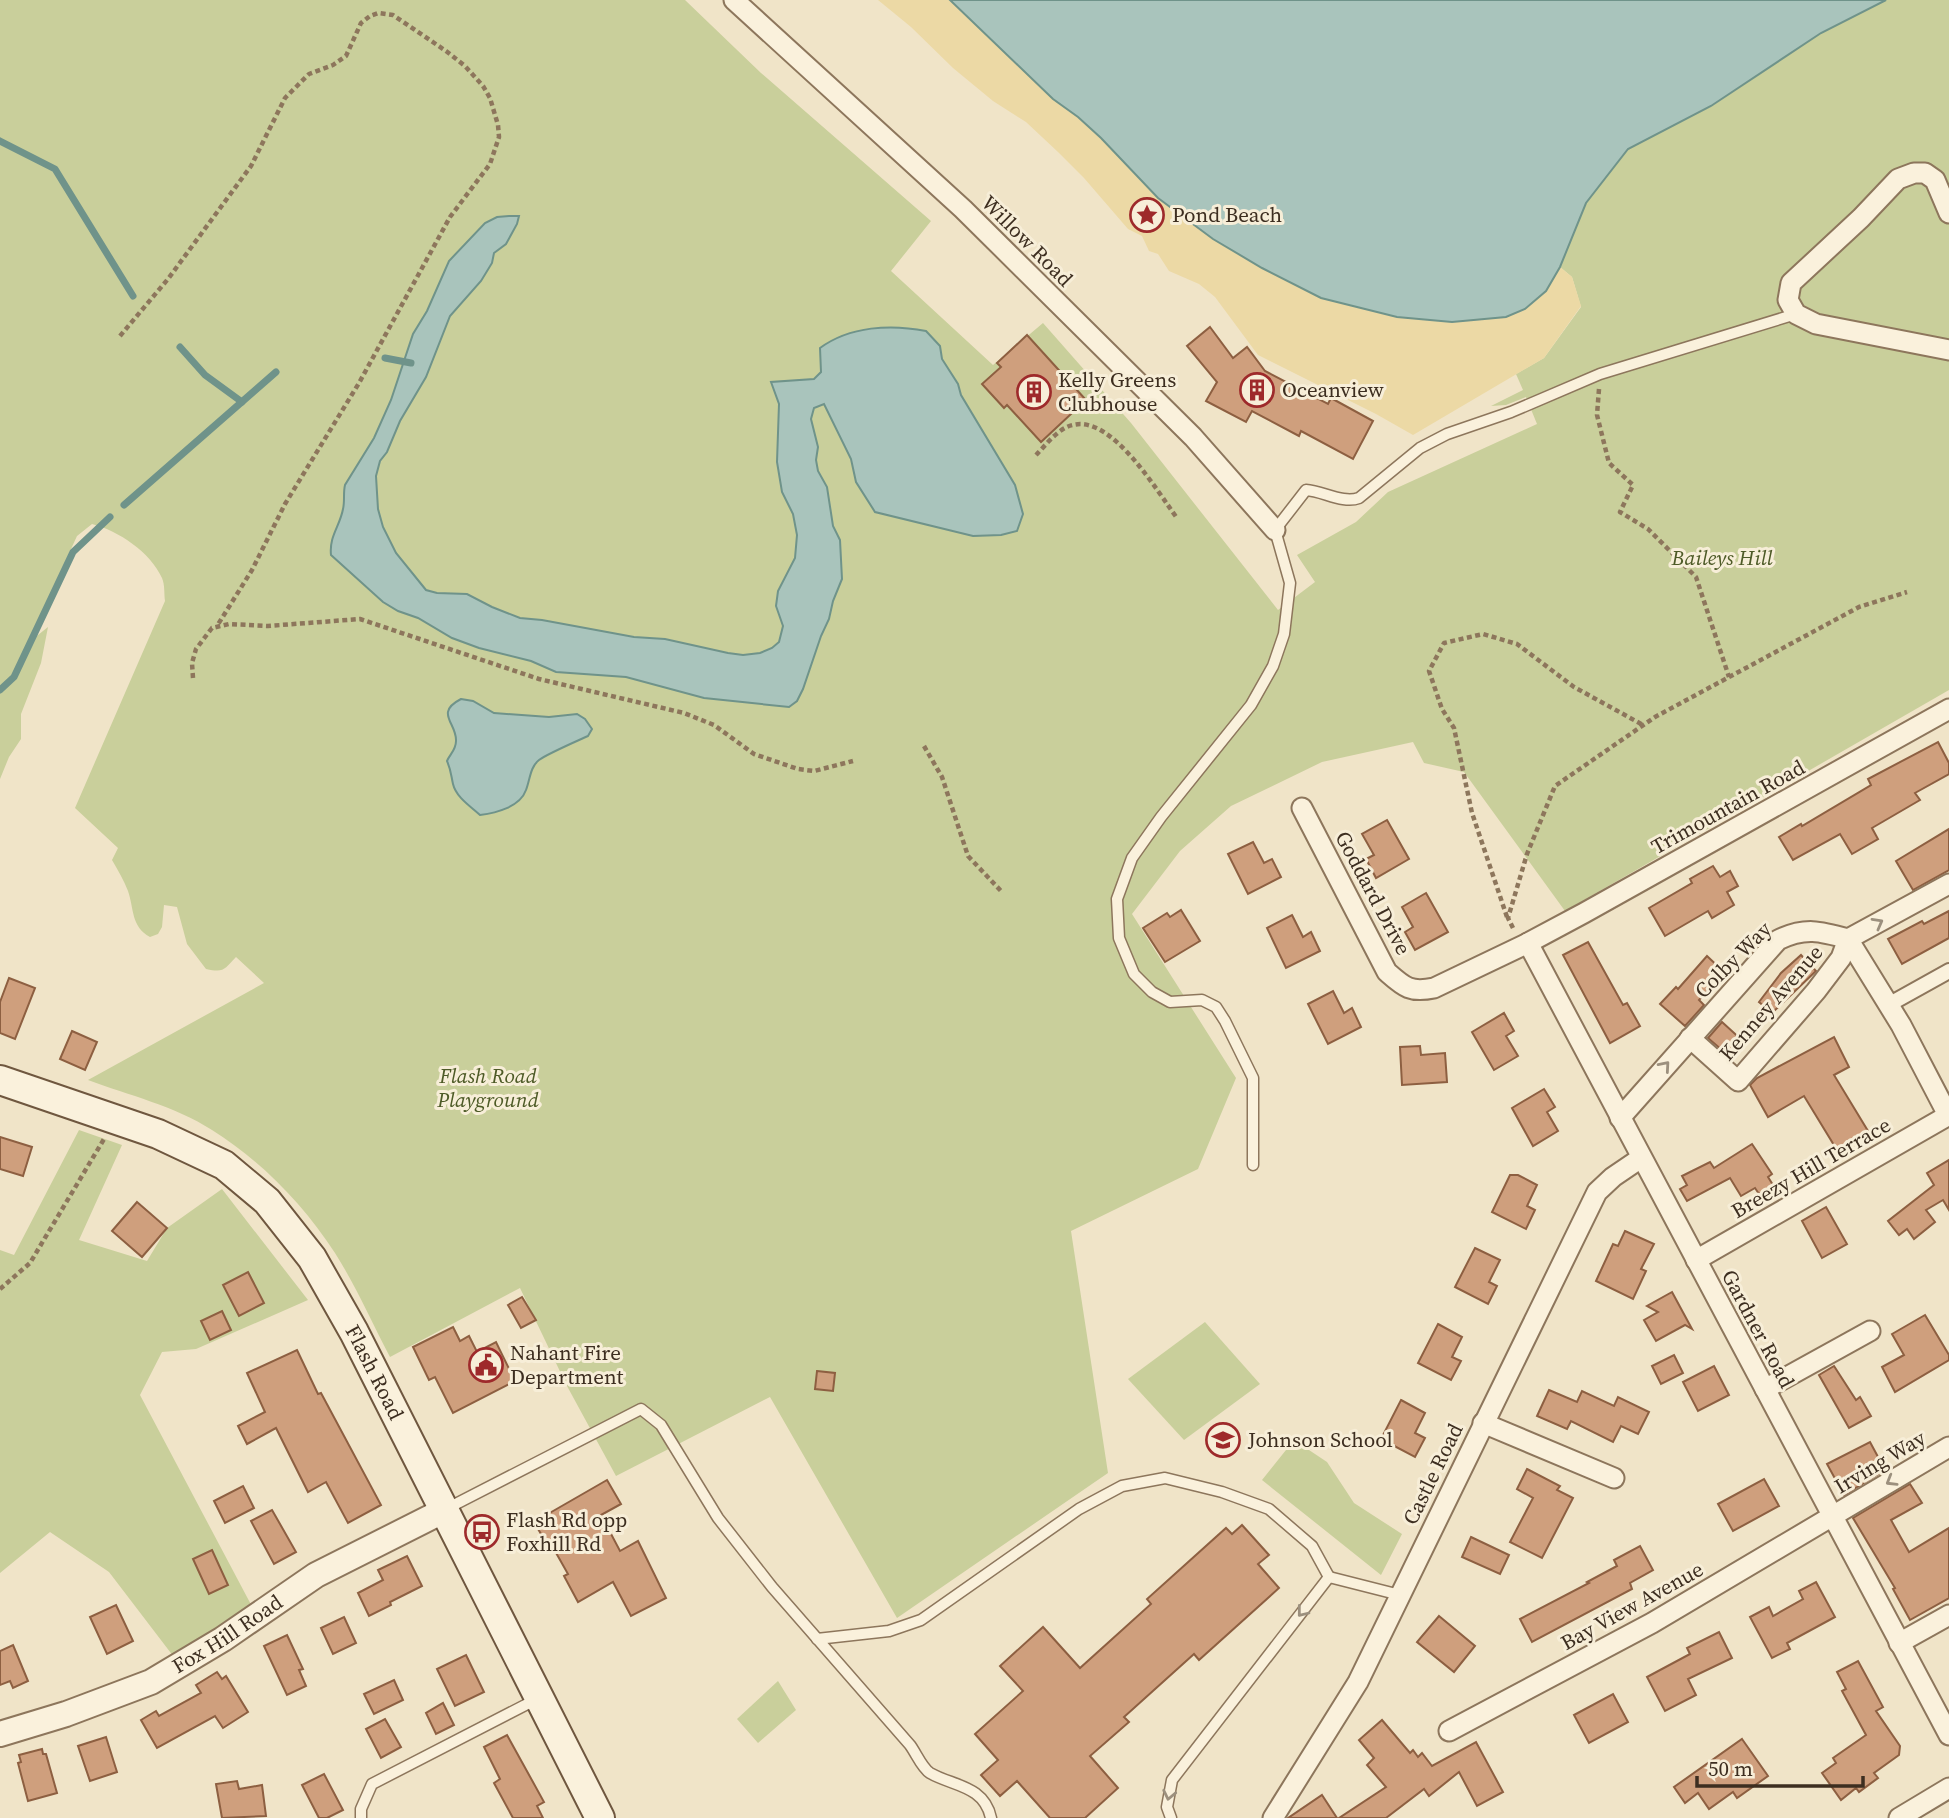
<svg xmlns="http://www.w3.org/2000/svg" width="1949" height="1818" viewBox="0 0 1949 1818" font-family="'Source Serif 4',serif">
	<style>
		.green { fill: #c9cf9b }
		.sand { fill: #ecd9a5 }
		.water { fill: #a9c4bc; stroke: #6f938a; stroke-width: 2 }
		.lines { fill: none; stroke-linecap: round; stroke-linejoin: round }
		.stream { stroke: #6f938a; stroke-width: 7 }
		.building { fill: #cf9f7d; stroke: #8d5f41; stroke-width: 2 }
		.service-casing { stroke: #8d765c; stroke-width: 13 }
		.pedestrian-casing { stroke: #8d765c; stroke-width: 18 }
		.minor-casing { stroke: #8d765c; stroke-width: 23 }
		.tertiary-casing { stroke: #8d765c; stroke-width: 28 }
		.secondary-casing { stroke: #6f573f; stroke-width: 32 }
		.path { stroke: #8d765c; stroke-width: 4.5; stroke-dasharray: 5 3.5; stroke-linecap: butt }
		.service { stroke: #faf1dc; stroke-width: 10 }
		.pedestrian { stroke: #faf1dc; stroke-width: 14 }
		.minor { stroke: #faf1dc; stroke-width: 19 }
		.tertiary { stroke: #faf1dc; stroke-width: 24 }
		.secondary { stroke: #faf1dc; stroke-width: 28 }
		.oneway { stroke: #9c907e }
		.labels { text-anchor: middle; stroke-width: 6; stroke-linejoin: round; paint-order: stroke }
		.poi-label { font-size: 21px; fill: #3d2e20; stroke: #f7eed8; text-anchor: start }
		.street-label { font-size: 21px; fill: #3d2e20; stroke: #f7eed8 }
		.park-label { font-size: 21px; font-style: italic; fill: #4d5a26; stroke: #f7eed8 }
	</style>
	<rect width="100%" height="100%" fill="#f0e4c8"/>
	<g class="green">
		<path d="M0,0H685L761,73L931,221L891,271L993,365L1043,323L1131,423L1278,610L1315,582L1297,555L1356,522L1388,492L1537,424L1526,397L1506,405L1491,406L1523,390L1516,374L1544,358L1581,307L1572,277L1560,267L1586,203L1628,149L1712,106L1821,33L1886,0H1949V690L1565,911L1464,772L1424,763L1413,742L1322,762L1231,806L1180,851L1132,914L1236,1078L1198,1169L1071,1231L1108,1473L897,1618L770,1397L616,1476L567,1386L520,1288L390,1357C372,1323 356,1286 335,1253C303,1204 261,1161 212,1130C175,1106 128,1095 88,1080L264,983L236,957C224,969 225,973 206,969L187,944L177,907L164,905L162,927L158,934L150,937C131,927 134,908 128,891C124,881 118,870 112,860L118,848L75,808L165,601C164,594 165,585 162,578C150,552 119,531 92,524L77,536L28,643L48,627L41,663L21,714V739L9,757L0,779Z"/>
		<path d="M79,1130L122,1145L79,1240L147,1261L167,1228L222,1189L308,1300L196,1349L162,1352L140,1395L257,1616L180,1665L109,1572L50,1532L0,1573V1250L14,1255Z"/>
		<path d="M1205,1322L1260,1384L1184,1440L1128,1379Z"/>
		<path d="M1294,1440L1327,1462L1354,1503L1402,1534L1381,1575L1262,1480Z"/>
		<path d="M778,1681L796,1710L758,1743L737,1719Z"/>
	</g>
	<path class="sand" d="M878,0H950L1053,99L1077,117L1101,138L1158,199L1213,239L1262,268L1321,298L1397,317L1452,322L1546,291L1560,267L1572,277L1581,306L1544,358L1413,435L1376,414L1258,355L1215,297L1199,284L1169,271L1158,254L1149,251L1142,236L1128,229L1084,178L1058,152L1026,122L993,101L953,68L911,27Z"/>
	<g class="water">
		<path d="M950,0H1886L1821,33L1711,106L1628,149L1586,203L1560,267L1546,291L1525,309L1506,317L1452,322L1397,317L1321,298L1262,268L1213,239L1158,198L1101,138L1078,117L1053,99Z"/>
		<path d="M509,216H519L517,224L506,244L494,253L492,263L481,281L450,316L426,377L400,421L387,452L380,461L376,476L378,509L383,527L396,553L426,590L437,593L467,594L492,607L520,618L542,620L634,637L665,639L728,653L743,655L760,653L772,648L779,642L783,626L776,606L778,591L795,558L797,535L793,514L782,492L777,462L779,404L771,382L814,379L821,372L820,348C850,326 891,324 926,331L940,346L942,359L958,384L961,395L1015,485L1023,514L1017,531L1001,535L973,536L875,512L856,482L851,459L824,404L814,408L811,419L818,447L816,460L818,471L827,487L833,526L840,540L842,579L833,601L829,619L821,636L803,689L797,701L789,707L704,698L626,677L556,672L531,661L479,648L452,638L418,618L398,611L383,602L331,555C329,536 340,526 343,509C345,501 343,493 345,485L374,438L391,400L413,334L427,311L449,261L485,223L497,217Z"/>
		<path d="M461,699L473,701L494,713L549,717L577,714L585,719L592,729L588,736C577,741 547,754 539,760C530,767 530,780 526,790C520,807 496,813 480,815C470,806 456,797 453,784C451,775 451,770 447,761C450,754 456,750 456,741C457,723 434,713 461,699Z"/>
	</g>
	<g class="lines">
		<g class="stream">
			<path d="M0,141L55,169L133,296"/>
			<path d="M180,347L205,375L242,402"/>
			<path d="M385,358L411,363"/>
			<path d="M124,505L276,372"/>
			<path d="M0,690L14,677L73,552L110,517"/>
		</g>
	</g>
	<g class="building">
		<path d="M1210,327L1233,358L1247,347L1265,371L1328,404L1331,398L1373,421L1353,459L1301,431L1299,436L1252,411L1246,422L1206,401L1217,382L1187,346Z"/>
		<path d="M1027,335L1086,400L1041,442L1007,405L1004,408L982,384L1001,367L997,363Z"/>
		<path d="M1938,742L1949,763V774L1915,793L1920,800L1872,828L1878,839L1852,854L1840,834L1793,860L1779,837L1801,824L1802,826L1871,785L1868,779Z"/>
		<path d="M1387,820L1409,859L1376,878L1366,859L1374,855L1362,834Z"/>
		<path d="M1949,829V870L1913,890L1896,861Z"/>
		<path d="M1253,842L1264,863L1272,859L1281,877L1248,894L1228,854Z"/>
		<path d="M1713,866L1720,877L1730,871L1738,886L1727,892L1734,905L1712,918L1708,911L1665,936L1649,908L1692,883L1690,879Z"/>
		<path d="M1426,893L1448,932L1415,950L1405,932L1413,927L1402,907Z"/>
		<path d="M1181,910L1200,941L1165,962L1143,928L1167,913L1170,917Z"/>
		<path d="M1949,911V938L1902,964L1888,939L1922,921L1924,924Z"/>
		<path d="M1292,915L1303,937L1311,932L1320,951L1286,968L1267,928Z"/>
		<path d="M1588,942L1623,1005L1627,1003L1640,1026L1610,1043L1563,955Z"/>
		<path d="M1801,955L1816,971L1772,1013L1759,1002L1781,973Z"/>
		<path d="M1707,956L1724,972L1699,1000L1704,1005L1685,1026L1660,1004L1676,987L1678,989Z"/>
		<path d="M9,978L35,988L15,1039L0,1033V1002Z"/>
		<path d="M1333,991L1344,1013L1352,1008L1361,1027L1328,1044L1308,1004Z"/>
		<path d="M1504,1013L1514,1031L1506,1036L1518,1056L1494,1070L1472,1032Z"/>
		<path d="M1722,1022L1744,1042L1730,1057L1708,1038Z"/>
		<path d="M72,1031L97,1042L85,1070L60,1059Z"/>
		<path d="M1834,1037L1849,1067L1834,1075L1868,1131L1837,1150L1804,1096L1768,1117L1750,1085L1757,1078Z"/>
		<path d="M1420,1046L1421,1055L1445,1053L1447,1082L1402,1085L1400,1047Z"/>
		<path d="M1544,1089L1555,1107L1547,1112L1558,1131L1533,1146L1512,1108Z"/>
		<path d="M0,1137L32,1147L23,1176L0,1169Z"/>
		<path d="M1752,1144L1772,1174L1768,1177L1773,1185L1759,1194L1755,1188L1741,1196L1730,1178L1687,1201L1680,1189L1687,1185L1682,1176L1710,1162L1714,1168Z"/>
		<path d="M1949,1160V1210L1943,1200L1926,1210L1935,1222L1914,1239L1907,1229L1899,1235L1888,1221L1934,1185L1927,1173Z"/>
		<path d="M1510,1175H1518L1537,1185L1527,1206L1535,1210L1526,1229L1492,1212Z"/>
		<path d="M137,1202L167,1228L142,1257L112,1231Z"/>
		<path d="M1826,1207L1847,1244L1822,1258L1802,1221Z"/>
		<path d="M1625,1231L1654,1244L1641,1269L1646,1271L1633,1299L1596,1281L1613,1244L1618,1246Z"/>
		<path d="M1475,1248L1500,1260L1489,1282L1497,1286L1488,1304L1455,1287Z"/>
		<path d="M248,1272L264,1303L239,1316L223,1285Z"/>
		<path d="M1672,1292L1692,1329L1685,1325L1656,1341L1644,1320L1658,1312L1647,1306Z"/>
		<path d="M522,1297L536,1320L521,1328L508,1305Z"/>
		<path d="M222,1311L231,1330L210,1340L201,1321Z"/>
		<path d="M1925,1315L1949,1355V1360L1895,1392L1882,1367L1904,1355L1892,1334Z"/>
		<path d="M1438,1324L1462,1337L1452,1357L1461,1361L1451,1380L1418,1363Z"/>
		<path d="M453,1327L460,1341L469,1336L477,1352L496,1342L515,1381L453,1413L435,1377L429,1380L413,1347Z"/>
		<path d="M297,1350L318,1394L321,1393L381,1505L348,1523L326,1482L308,1492L276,1428L247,1444L238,1426L265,1412L247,1373Z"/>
		<path d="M1674,1355L1683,1373L1661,1384L1652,1366Z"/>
		<path d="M1714,1366L1729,1395L1698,1411L1683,1382Z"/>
		<path d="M1834,1366L1856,1400L1860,1397L1871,1416L1849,1428L1819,1375Z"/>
		<path d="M817,1371L835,1373L833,1391L815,1389Z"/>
		<path d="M1549,1390L1577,1402L1582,1391L1614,1406L1618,1397L1649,1412L1638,1434L1621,1426L1613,1442L1571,1421L1567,1429L1537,1416Z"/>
		<path d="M1401,1400L1425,1413L1415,1433L1425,1438L1415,1457L1381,1439Z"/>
		<path d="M1870,1442L1885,1470L1844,1495L1827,1464Z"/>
		<path d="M1527,1469L1560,1486L1557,1490L1573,1498L1542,1558L1510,1542L1533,1498L1517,1489Z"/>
		<path d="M1764,1479L1779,1506L1733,1531L1718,1504Z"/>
		<path d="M607,1480L621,1504L601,1515L620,1551L638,1541L666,1598L631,1616L613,1582L578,1602L564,1576L568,1574L551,1544L548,1546L534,1522Z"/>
		<path d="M1910,1484L1922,1503L1891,1520L1909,1552L1949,1528V1598L1910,1620L1893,1589L1895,1588L1853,1518Z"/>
		<path d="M243,1486L254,1508L225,1523L214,1501Z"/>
		<path d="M272,1510L296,1552L274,1564L251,1521Z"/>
		<path d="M1242,1525L1269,1555L1258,1564L1279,1588L1199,1660L1194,1654L1124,1717L1129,1722L1090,1756L1118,1788L1085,1818H1050L1017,1781L1000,1796L981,1775L998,1760L975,1734L1023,1691L1000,1666L1043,1627L1080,1668L1151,1604L1147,1599L1226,1528L1232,1534Z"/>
		<path d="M1471,1537L1509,1555L1500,1574L1462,1557Z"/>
		<path d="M1640,1546L1653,1570L1630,1583L1632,1589L1532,1642L1520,1619L1589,1583L1587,1582L1617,1566L1614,1560Z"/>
		<path d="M212,1550L228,1585L209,1594L193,1559Z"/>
		<path d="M407,1556L422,1586L390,1602L391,1605L369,1616L358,1593L383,1580L378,1570Z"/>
		<path d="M1816,1582L1835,1617L1787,1643L1790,1649L1772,1658L1750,1617L1769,1607L1773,1616L1803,1599L1799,1591Z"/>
		<path d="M116,1605L133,1641L107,1654L90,1617Z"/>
		<path d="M1439,1616L1475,1646L1454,1672L1417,1642Z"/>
		<path d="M344,1617L356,1643L333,1654L321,1628Z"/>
		<path d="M1719,1632L1732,1658L1688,1679L1696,1695L1665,1711L1647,1677L1690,1654L1687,1648Z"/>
		<path d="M287,1635L303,1669L299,1670L306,1686L287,1695L264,1646Z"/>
		<path d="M13,1645L28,1681L13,1688L10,1681L0,1685V1651Z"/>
		<path d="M466,1655L484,1692L455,1706L437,1669Z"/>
		<path d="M1858,1661L1883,1707L1876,1711L1900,1746L1899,1755L1874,1773L1878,1778L1859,1792L1856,1788L1841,1800L1822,1773L1836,1763L1833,1758L1866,1735L1842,1691L1846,1689L1837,1672Z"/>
		<path d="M217,1672L222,1679L226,1676L248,1712L223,1728L215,1716L157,1748L141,1720L156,1711L159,1716L201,1693L196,1685Z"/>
		<path d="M394,1680L403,1700L374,1714L364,1694Z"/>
		<path d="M1613,1694L1628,1722L1589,1743L1574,1715Z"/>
		<path d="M443,1703L454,1725L436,1734L426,1713Z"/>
		<path d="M385,1719L401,1747L381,1758L366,1729Z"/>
		<path d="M1382,1720L1410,1753L1413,1750L1418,1757L1422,1753L1432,1766L1476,1742L1503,1792L1477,1806L1459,1772L1429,1796L1424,1789L1386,1818H1339L1386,1787L1367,1765L1374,1758L1359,1740Z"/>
		<path d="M507,1735L544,1802L537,1806L543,1818H513L494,1783L500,1779L484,1747Z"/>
		<path d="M106,1737L117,1772L90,1781L78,1746Z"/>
		<path d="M1742,1739L1768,1776L1737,1798L1733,1792L1709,1809L1698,1793L1685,1803L1674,1787Z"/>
		<path d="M42,1749L43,1754H46L57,1793L28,1801L18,1763L21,1762L19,1755Z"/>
		<path d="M324,1774L343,1810L327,1818H319L302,1785Z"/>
		<path d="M237,1781L239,1789L262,1785L266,1816L222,1818L216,1784Z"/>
		<path d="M1322,1795L1337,1818H1288Z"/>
	</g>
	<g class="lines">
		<g class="service-casing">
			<g id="service">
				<path d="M1253,1165V1078L1225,1021L1216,1007L1202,1000L1170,1002L1152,992L1134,974L1119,938L1117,899L1132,858L1161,817L1251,705L1273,666L1284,634L1290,583L1275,530L1306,490C1323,491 1343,504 1359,498L1420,448L1447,434L1511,412L1600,374L1796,314"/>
				<path d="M446,1509L641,1409L661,1425L718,1518L772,1587L910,1745C916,1753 922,1768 930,1773C952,1786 984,1785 991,1818"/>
				<path d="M817,1639L889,1631L921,1620L1079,1509L1122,1486L1165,1478L1222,1492L1269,1509L1312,1546L1329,1577"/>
				<path d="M361,1818V1809L372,1784L537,1699"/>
				<path d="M1171,1818L1167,1807L1172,1780L1329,1577L1400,1595"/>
			</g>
		</g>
		<g class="pedestrian-casing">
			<path id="pedestrian" d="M1888,1005L1949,971"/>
		</g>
		<g class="minor-casing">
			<g id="minor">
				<path d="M734,0L963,209L1193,437L1275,530"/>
				<path d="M1949,213L1935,180L1925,173H1914L1898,179L1861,218L1791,283L1788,300L1796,314L1816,324L1949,350"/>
				<path d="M1302,808L1387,972C1404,987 1410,993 1434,988L1528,943L1584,913L1949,709"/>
				<path d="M1848,939L1901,1025L1948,1115"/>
				<path d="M1528,943L1949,1735"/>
				<path d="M1690,1038L1738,1081L1816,991L1841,958L1848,939"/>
				<path d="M1620,1118L1778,940C1805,927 1820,931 1848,939L1949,884"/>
				<path d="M1696,1260L1949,1115"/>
				<path d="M1765,1389L1870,1331"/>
				<path d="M1483,1423L1614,1478"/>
				<path d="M1899,1643L1949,1615"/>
				<path d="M1449,1731L1652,1623L1949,1447"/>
				<path d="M1273,1818L1358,1682L1597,1192L1613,1177L1641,1158"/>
				<path d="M1899,1818L1949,1788"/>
			</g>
		</g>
		<g class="tertiary-casing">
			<g id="tertiary">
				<path id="s1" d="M0,1734L66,1714L151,1682L223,1639L316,1575L443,1511"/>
			</g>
		</g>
		<g class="secondary-casing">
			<g id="secondary">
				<path id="s2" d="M0,1080L158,1134L224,1165L267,1201L312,1258L354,1332L600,1818"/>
			</g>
		</g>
		<g class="path">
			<path d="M120,336L168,279L251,166L285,98L309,74L333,65L346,56L361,23L370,16L378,13L393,15L446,51L465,66L483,86L490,98L498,125L499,137L490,164L450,217L359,383L285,504L252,570L217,626"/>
			<path d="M1599,389L1597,415L1609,463L1633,485L1620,512L1648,529L1696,577L1729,677"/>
			<path d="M1036,455C1046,445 1058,428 1073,425C1112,415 1157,491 1177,518"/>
			<path d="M193,678L192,663L196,649L212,628L229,624L268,626L360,619L539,679L684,713L714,725L754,754L798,769L814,771L853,761"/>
			<path d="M924,746L942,777L968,856L1001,891"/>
			<path d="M1507,917L1472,813L1454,728L1442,709L1429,671L1444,643L1483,634L1517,644L1574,687L1643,725"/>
			<path d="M1513,928L1508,918L1527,854L1555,786L1655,717L1859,607L1907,592"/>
			<path d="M0,1289L30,1263L104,1139"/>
		</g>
		<use href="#service" class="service"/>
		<use href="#pedestrian" class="pedestrian"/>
		<use href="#minor" class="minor"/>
		<use href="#tertiary" class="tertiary"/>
		<use href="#secondary" class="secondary"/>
	</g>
	<defs><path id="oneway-chevron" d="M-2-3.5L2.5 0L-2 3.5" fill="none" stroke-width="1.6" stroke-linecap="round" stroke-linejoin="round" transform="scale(1.75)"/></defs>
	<g class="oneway">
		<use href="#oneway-chevron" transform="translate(1878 923) rotate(-29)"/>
		<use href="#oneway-chevron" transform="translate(1665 1066) rotate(-49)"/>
		<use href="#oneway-chevron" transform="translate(1891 1481) rotate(149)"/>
		<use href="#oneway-chevron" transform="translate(1302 1612) rotate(128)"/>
		<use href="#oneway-chevron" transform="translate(1169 1795) rotate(102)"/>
	</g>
	<defs>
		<g id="sight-ring" transform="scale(1.75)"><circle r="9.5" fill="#f7eed8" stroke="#9e2a2b" stroke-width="1.5"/><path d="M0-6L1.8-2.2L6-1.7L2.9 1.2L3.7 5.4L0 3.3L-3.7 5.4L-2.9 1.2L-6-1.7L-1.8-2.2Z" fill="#9e2a2b"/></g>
		<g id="building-ring" transform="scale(1.75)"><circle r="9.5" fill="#f7eed8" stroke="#9e2a2b" stroke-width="1.5"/><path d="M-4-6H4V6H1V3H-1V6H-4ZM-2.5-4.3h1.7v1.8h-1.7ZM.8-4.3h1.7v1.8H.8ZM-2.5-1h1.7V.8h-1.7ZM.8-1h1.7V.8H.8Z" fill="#9e2a2b"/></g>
		<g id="civic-ring" transform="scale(1.75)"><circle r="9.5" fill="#f7eed8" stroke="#9e2a2b" stroke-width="1.5"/><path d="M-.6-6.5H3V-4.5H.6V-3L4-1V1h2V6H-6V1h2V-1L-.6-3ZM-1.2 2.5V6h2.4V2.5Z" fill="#9e2a2b"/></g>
		<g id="school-ring" transform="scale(1.75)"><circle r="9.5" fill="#f7eed8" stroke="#9e2a2b" stroke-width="1.5"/><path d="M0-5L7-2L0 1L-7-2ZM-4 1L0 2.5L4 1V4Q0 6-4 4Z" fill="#9e2a2b"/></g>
		<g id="bus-ring" transform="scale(1.75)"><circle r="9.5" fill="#f7eed8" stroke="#9e2a2b" stroke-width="1.5"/><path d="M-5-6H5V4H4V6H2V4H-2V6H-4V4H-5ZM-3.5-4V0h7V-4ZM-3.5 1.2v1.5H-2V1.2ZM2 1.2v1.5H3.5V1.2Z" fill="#9e2a2b"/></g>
	</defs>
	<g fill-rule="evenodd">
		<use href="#sight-ring" x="1147" y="215"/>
		<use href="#building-ring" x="1257" y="390"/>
		<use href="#building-ring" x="1034" y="392"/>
		<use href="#civic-ring" x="486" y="1365"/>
		<use href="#school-ring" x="1223" y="1440"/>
		<use href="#bus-ring" x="482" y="1532"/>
	</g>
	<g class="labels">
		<g class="poi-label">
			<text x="1172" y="222">Pond Beach</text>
			<text x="1058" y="387">Kelly Greens<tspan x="1058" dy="24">Clubhouse</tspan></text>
			<text x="1282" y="397">Oceanview</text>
			<text x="510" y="1360">Nahant Fire<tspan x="510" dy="24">Department</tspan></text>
			<text x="1248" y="1447">Johnson School</text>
			<text x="506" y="1527">Flash Rd opp<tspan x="506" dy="24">Foxhill Rd</tspan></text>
		</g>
		<g class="street-label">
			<text transform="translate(1027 241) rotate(45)" y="7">Willow Road</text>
			<text transform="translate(1728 807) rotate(-29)" y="7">Trimountain Road</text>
			<text transform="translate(1373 893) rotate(62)" y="7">Goddard Drive</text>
			<text transform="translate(1733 960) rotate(-45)" y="7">Colby Way</text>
			<text transform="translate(1771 1003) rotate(-49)" y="7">Kenney Avenue</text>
			<text transform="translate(1811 1168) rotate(-30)" y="7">Breezy Hill Terrace</text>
			<text transform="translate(1758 1329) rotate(62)" y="7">Gardner Road</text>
			<text dy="7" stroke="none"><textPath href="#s2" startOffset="499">Flash Road</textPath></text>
			<text transform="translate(1880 1462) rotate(-31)" y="7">Irving Way</text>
			<text transform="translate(1433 1474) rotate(-64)" y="7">Castle Road</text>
			<text transform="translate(1632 1606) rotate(-29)" y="7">Bay View Avenue</text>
			<text dy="7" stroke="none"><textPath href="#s1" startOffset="250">Fox Hill Road</textPath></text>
		</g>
		<g class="park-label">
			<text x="1722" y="565">Baileys Hill</text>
			<text x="488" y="1083">Flash Road<tspan x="488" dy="24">Playground</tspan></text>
		</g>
	</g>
	<path d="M1697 1776v10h166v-10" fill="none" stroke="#3d2e20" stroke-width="3.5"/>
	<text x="1708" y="1776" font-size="21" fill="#3d2e20" stroke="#f7eed8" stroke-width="5" paint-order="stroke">50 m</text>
</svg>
